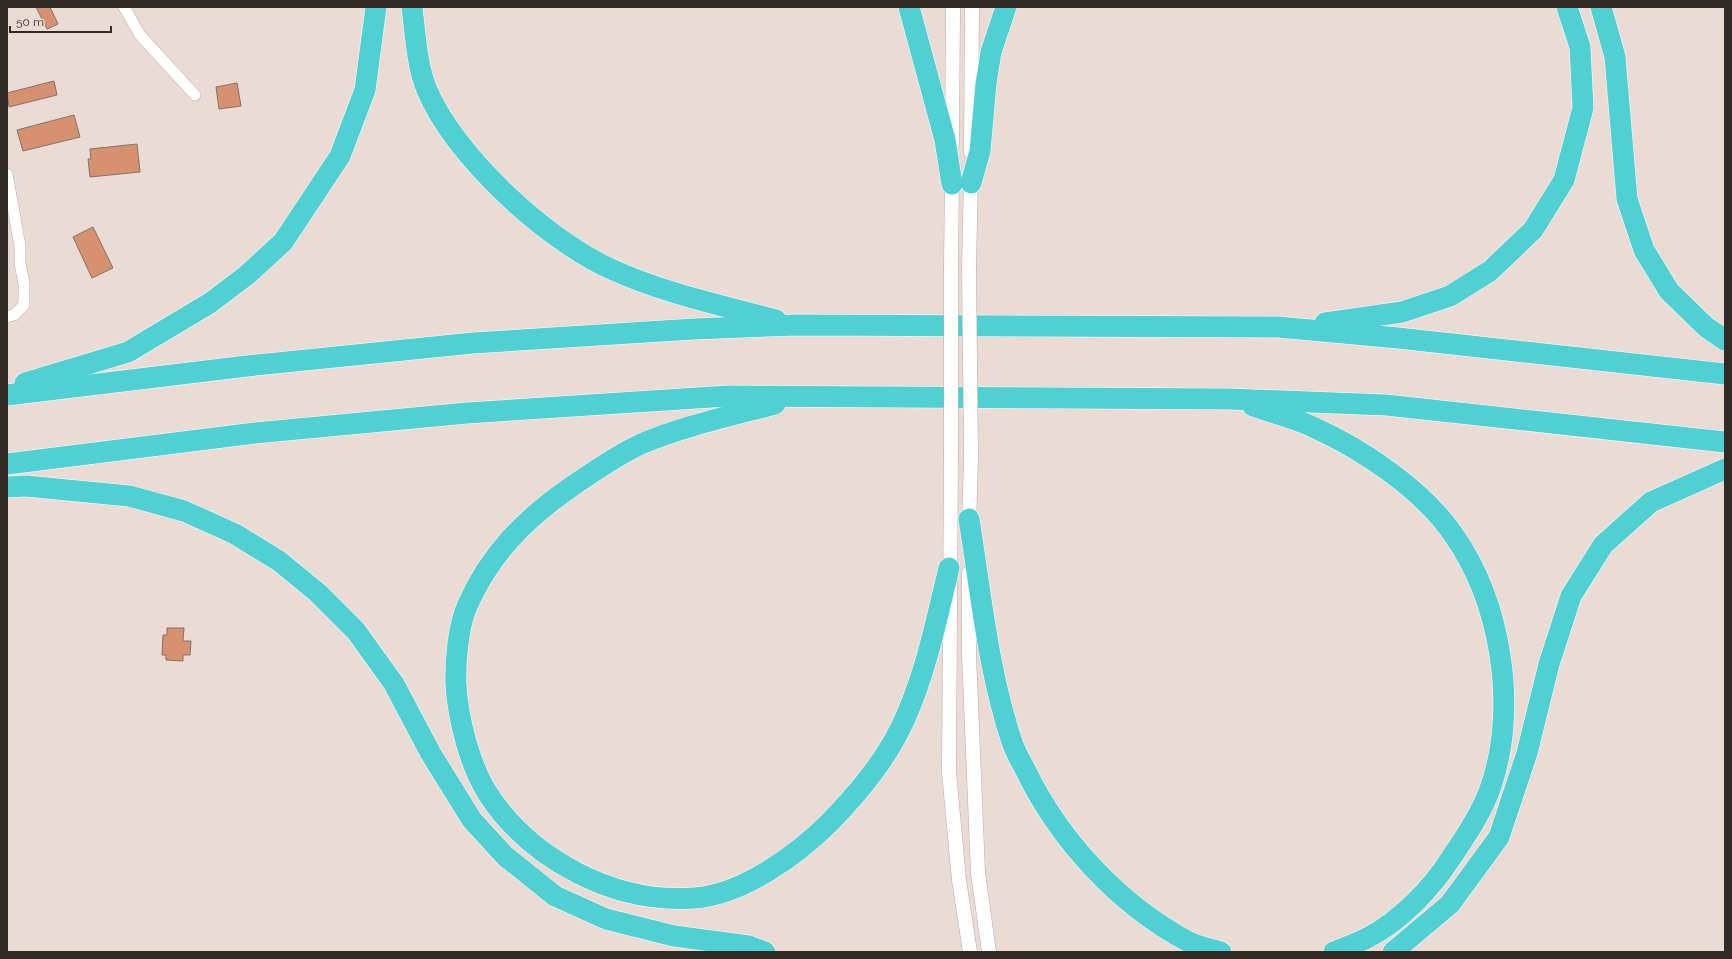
<svg xmlns="http://www.w3.org/2000/svg" width="1732" height="959" viewBox="0 0 1732 959" font-family="Raleway,sans-serif">
	<style>
		.building { fill: #d7916f; stroke: #80736c }
		.lines { fill: none; stroke-linecap: round; stroke-linejoin: round }
		.minor-casing { stroke: #baaba5; stroke-width: 12 }
		.tertiary-casing { stroke: #baaba5; stroke-width: 15 }
		.motorway-casing { stroke: #fff; stroke-width: 22 }
		.minor { stroke: #fff; stroke-width: 11 }
		.tertiary { stroke: #fff; stroke-width: 14 }
		.motorway { stroke: #51d0d4; stroke-width: 21 }
		.tertiary-bridge-casing { stroke: #baaba5; stroke-width: 15; stroke-linecap: butt }
		.tertiary-bridge { stroke: #fff; stroke-width: 14 }
	</style>
	<rect width="100%" height="100%" fill="#eadbd4"/>
	<g class="building">
		<path d="M36,7H50L58,24L47,29Z"/>
		<path d="M54,81L57,95L9,107L7,93Z"/>
		<path d="M237,83L241,106L219,109L216,87Z"/>
		<path d="M74,115L80,137L23,151L17,130Z"/>
		<path d="M137,144L140,172L90,177L88,159H91L90,149Z"/>
		<path d="M93,227L113,268L92,278L73,237Z"/>
		<path d="M167,628H184L183,641H191L190,655H183V661L166,660V655H162L163,635H167Z"/>
	</g>
	<g class="lines">
		<g class="minor-casing">
			<g id="minor">
				<path d="M124,7L140,35L195,95"/>
				<path d="M7,174L20,246V263L24,284V305L14,315L7,317"/>
			</g>
		</g>
		<g class="tertiary-casing">
			<g id="tertiary">
				<path d="M952,145L953,7"/>
				<path d="M971,152L972,7"/>
				<path d="M969,267L971,175"/>
				<path d="M951,268L952,175"/>
				<path d="M951,456L949,772L959,880L970,952"/>
				<path d="M969,527L971,456"/>
				<path d="M969,573V655L978,873L989,952"/>
			</g>
		</g>
		<g class="motorway-casing">
			<g id="motorway">
				<path d="M412,7C415,32 417,67 427,90C455,156 546,240 611,269C663,293 720,305 776,320"/>
				<path d="M909,7L945,140L952,184"/>
				<path d="M1601,7L1615,57L1627,199L1644,250L1669,291L1706,327L1725,340"/>
				<path d="M971,183L980,151L986,84L991,52L1006,7"/>
				<path d="M1325,323L1402,312L1450,296L1490,271L1533,230L1564,180L1583,108L1580,47L1567,7"/>
				<path d="M25,383L128,352L210,303L247,275L283,242L340,156L365,90L376,7"/>
				<path d="M7,395L247,366L473,343L694,329L797,325L1278,327L1398,338L1725,374"/>
				<path d="M775,404C730,416 684,426 641,444C617,455 593,472 571,487C525,519 491,553 468,604C458,625 455,663 456,685C458,719 470,766 488,794C531,860 615,904 694,898C742,895 797,855 830,822C861,790 890,755 907,714C927,668 937,617 949,568"/>
				<path d="M1253,406C1272,413 1294,418 1313,427C1362,449 1422,489 1453,534C1501,602 1517,704 1492,783C1484,809 1466,836 1451,858C1432,888 1400,921 1369,937C1358,943 1346,947 1334,952"/>
				<path d="M7,464L255,433L467,413L728,396L1229,399L1386,405L1725,442"/>
				<path d="M7,487L26,486L129,496L184,511L235,534L279,561L318,593L356,631L394,684L431,754L472,820L505,856L555,896L606,919L674,936L749,946L765,952"/>
				<path d="M969,519C981,594 988,670 1012,742C1015,751 1020,760 1025,769C1059,840 1119,905 1189,942C1199,947 1211,949 1221,952"/>
				<path d="M1393,952L1450,904L1499,837L1527,753L1549,664L1571,596L1603,545L1651,502L1725,469"/>
			</g>
		</g>
		<use href="#minor" class="minor"/>
		<use href="#tertiary" class="tertiary"/>
		<use href="#motorway" class="motorway"/>
		<g class="tertiary-bridge-casing">
			<g id="tertiary-bridge">
				<path d="M969,267L971,456"/>
				<path d="M951,456V268"/>
			</g>
		</g>
		<use href="#tertiary-bridge" class="tertiary-bridge"/>
	</g>
	<rect width="1732" height="959" fill="none" stroke="#312b28" stroke-width="16"/>
	<path d="M10 26v6h101v-6" fill="none" stroke="#312b28" stroke-width="2"/>
	<text x="16" y="26" font-size="12" fill="#312b28" stroke="#eadbd4" stroke-width="3" paint-order="stroke">50 m</text>
</svg>
